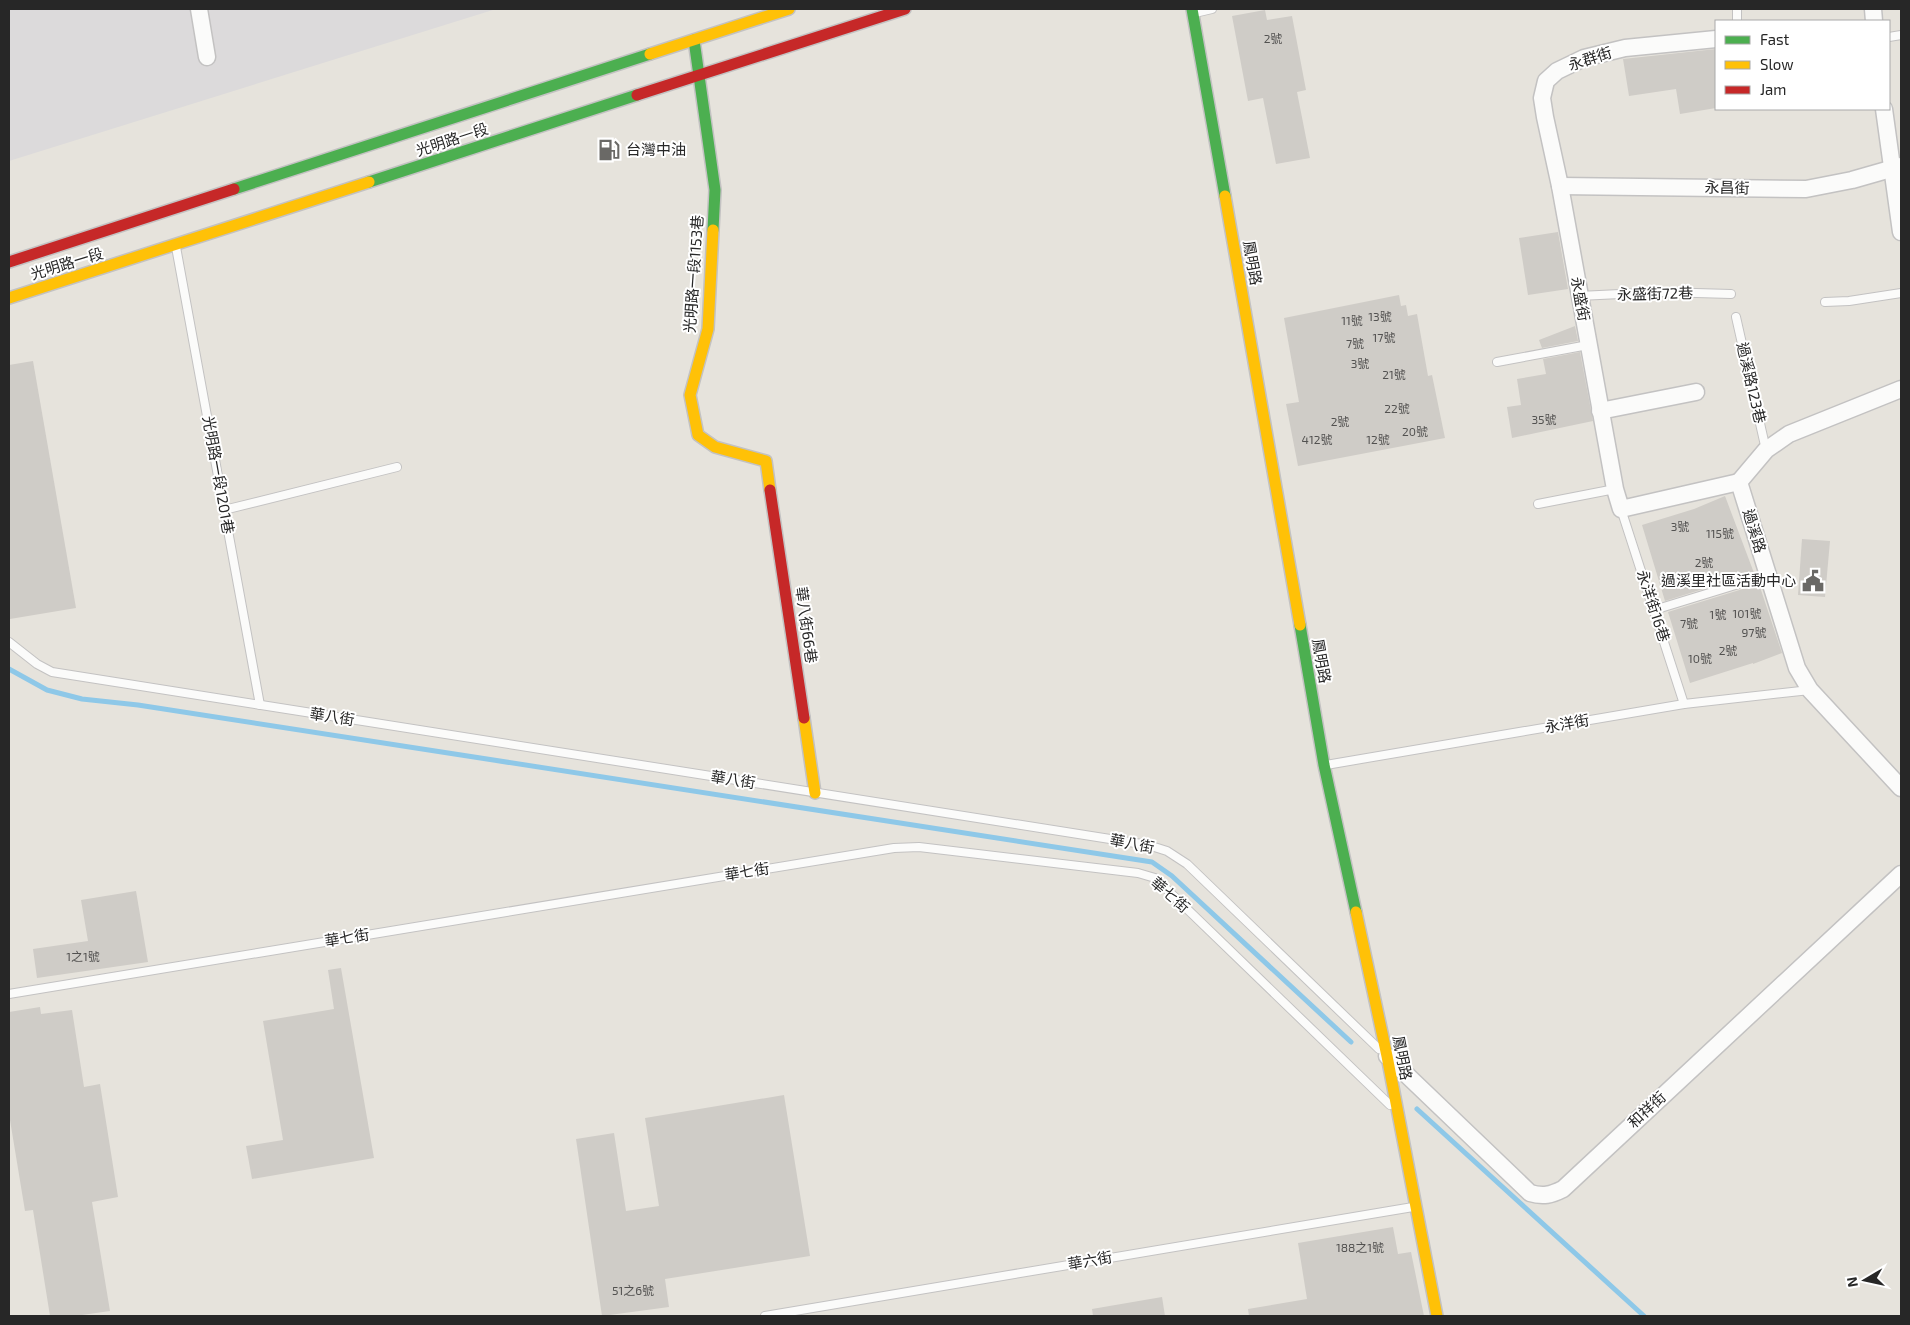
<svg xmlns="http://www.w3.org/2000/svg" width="1910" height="1325" viewBox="0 0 1910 1325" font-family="'Exo 2','Noto Sans TC',sans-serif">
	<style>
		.industrial { fill: #dcdadb }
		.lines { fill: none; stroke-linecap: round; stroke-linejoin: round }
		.stream { stroke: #8ec8e8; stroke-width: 5 }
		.building { fill: #cfccc7 }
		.lane-casing { stroke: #c3c2c2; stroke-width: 10 }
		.street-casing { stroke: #c3c2c2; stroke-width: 19 }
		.fast-casing { stroke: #c3c2c2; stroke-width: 14 }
		.slow-casing { stroke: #c3c2c2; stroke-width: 14 }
		.jam-casing { stroke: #c3c2c2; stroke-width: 14 }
		.lane { stroke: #fbfbfa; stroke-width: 8 }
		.street { stroke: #fbfbfa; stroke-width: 16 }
		.fast { stroke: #4caf50; stroke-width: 11 }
		.slow { stroke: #ffc107; stroke-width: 11 }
		.jam { stroke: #c62828; stroke-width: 11 }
		.labels { text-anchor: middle; stroke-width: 4; stroke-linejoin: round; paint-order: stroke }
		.number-label { font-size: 12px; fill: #525150 }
		.street-label { font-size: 15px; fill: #272727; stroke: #fff }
		.poi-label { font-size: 15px; fill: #272727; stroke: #fff; text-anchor: start }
	</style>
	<rect width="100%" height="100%" fill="#e6e3dc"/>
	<path class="industrial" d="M9,9H496L9,161Z"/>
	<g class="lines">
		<g class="stream">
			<path d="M9,669L47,690L82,699L138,705L1152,862L1172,876L1351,1042"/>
			<path d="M1417,1109L1644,1316"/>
		</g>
	</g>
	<g class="building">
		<path d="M1265,10L1267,20L1292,16L1306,90L1297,92L1310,158L1276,164L1263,98L1248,101L1232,16Z"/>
		<path d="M1716,49V108L1680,114L1676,89L1629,96L1623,59Z"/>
		<path d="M1558,232L1568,289L1528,295L1519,238Z"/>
		<path d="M1399,295L1401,306L1406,305L1408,316L1417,314L1428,376L1432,375L1445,438L1298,466L1286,404L1299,402L1284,318Z"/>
		<path d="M1575,326L1578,341L1542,348L1539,340Z"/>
		<path d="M1580,352L1593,421L1512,438L1507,407L1521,405L1517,379L1546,374L1543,359Z"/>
		<path d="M33,361L76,608L10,619L9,365Z"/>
		<path d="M1725,496L1754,573L1665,601L1642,525L1694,509Z"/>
		<path d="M1802,539L1830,541L1825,597L1798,595Z"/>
		<path d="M1759,584L1782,653L1753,664V663L1690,683L1668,612Z"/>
		<path d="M136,891L148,962L37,978L33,949L88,941L81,900Z"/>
		<path d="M341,968L374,1158L252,1179L246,1146L283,1140L263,1021L334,1009L328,970Z"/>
		<path d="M40,1007L41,1014L72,1010L84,1087L100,1084L118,1197L92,1202L110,1311L75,1316H50L33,1210L25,1211L9,1114V1012Z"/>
		<path d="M784,1095L810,1256L665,1279L669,1307L602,1316L576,1139L614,1133L626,1211L659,1206L645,1118Z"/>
		<path d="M1393,1227L1398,1254L1411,1252L1424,1316H1249L1248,1309L1307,1299L1298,1243Z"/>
		<path d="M1162,1297L1165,1316H1093L1092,1309Z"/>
	</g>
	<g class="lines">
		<g class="lane-casing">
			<g id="lane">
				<path d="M1195,13L1212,9"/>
				<path d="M1737,21V9"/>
				<path d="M1889,37L1901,35"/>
				<path d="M176,247L260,705"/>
				<path d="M1579,296L1661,292L1731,294"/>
				<path d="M1825,302L1849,301L1901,293"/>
				<path d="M1736,317L1766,450"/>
				<path d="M1497,362L1588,345"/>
				<path d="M1538,504L1615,489"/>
				<path d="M1621,509L1684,704"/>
				<path d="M224,510L397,467"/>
				<path d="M1654,610L1768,575"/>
				<path d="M9,642L37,664L52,672L1148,845L1167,851L1187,864L1379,1049"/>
				<path d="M1326,765L1684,704L1810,690"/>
				<path d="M9,994L894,848L919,847L1138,873L1155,878L1390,1105"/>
				<path d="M765,1316L1413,1207"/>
			</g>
		</g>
		<g class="street-casing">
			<g id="street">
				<path d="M199,9L207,57"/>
				<path d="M1873,9L1874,21"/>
				<path d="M1716,39L1625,48L1584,58L1557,71L1546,81L1542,98L1545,117L1560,186L1615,489L1621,509L1739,482"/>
				<path d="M1884,109L1901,232"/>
				<path d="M1560,186L1806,189L1852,180L1901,166"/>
				<path d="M1901,389L1789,434L1766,450L1739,482L1797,668L1810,690L1901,788"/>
				<path d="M1600,411L1696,392"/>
				<path d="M1387,1056L1530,1193C1543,1197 1551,1195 1563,1189L1901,874"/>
			</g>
		</g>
		<g class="fast-casing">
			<g id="fast">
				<path d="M1192,9L1225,196"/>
				<path d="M694,40L715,190L713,230"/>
				<path d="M369,182L637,95"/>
				<path d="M234,189L650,54"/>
				<path d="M1300,625L1324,765L1356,912"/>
			</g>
		</g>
		<g class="slow-casing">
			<g id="slow">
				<path d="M650,54L789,9"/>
				<path d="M1225,196L1300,625"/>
				<path d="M713,230L708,329L690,395L698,435L715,447L766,461L770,490"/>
				<path d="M9,298L369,182"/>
				<path d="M804,718L815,793"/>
				<path d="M1356,912L1387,1056L1437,1316"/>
			</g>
		</g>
		<g class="jam-casing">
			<g id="jam">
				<path d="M637,95L905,9"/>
				<path d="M9,262L234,189"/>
				<path d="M770,490L804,718"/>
			</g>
		</g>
		<use href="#lane" class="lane"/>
		<use href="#street" class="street"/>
		<use href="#fast" class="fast"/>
		<use href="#slow" class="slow"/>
		<use href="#jam" class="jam"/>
	</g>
	<defs>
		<g id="fuel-bare" transform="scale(1.725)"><path d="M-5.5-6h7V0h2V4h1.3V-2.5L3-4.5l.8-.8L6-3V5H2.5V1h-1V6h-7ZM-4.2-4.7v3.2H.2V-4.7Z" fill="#6a6966" stroke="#fff" stroke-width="2.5" paint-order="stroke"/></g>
		<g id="civic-bare" transform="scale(1.725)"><path d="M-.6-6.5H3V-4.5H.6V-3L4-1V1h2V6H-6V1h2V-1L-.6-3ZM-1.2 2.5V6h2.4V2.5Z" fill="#6a6966" stroke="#fff" stroke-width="2.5" paint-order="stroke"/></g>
	</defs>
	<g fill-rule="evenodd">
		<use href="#fuel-bare" x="609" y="150"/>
		<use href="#civic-bare" x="1813" y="581"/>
	</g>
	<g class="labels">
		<g class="number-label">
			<text x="1273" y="43">2號</text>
			<text x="1380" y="321">13號</text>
			<text x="1352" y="325">11號</text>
			<text x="1384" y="342">17號</text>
			<text x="1355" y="348">7號</text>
			<text x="1360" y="368">3號</text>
			<text x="1394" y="379">21號</text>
			<text x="1397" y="413">22號</text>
			<text x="1544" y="424">35號</text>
			<text x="1340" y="426">2號</text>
			<text x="1415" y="436">20號</text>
			<text x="1317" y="444">412號</text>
			<text x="1378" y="444">12號</text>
			<text x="1680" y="531">3號</text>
			<text x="1720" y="538">115號</text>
			<text x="1704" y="567">2號</text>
			<text x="1747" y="618">101號</text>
			<text x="1718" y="619">1號</text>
			<text x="1689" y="628">7號</text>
			<text x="1754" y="637">97號</text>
			<text x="1728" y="655">2號</text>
			<text x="1700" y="663">10號</text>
			<text x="83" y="961">1之1號</text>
			<text x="1360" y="1252">188之1號</text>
			<text x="633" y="1295">51之6號</text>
		</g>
		<g class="street-label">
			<text transform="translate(1590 59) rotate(-18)" y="5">永群街</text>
			<text transform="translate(452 140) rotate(-18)" y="5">光明路一段</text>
			<text transform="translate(1727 188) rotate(1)" y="5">永昌街</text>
			<text transform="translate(1252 263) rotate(80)" y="5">鳳明路</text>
			<text transform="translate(67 264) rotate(-17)" y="5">光明路一段</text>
			<text transform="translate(694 274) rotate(-86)" y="5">光明路一段1153巷</text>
			<text transform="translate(1655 294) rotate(-1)" y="5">永盛街72巷</text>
			<text transform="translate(1580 299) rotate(80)" y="5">永盛街</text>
			<text transform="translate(1751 383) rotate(77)" y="5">過溪路123巷</text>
			<text transform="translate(218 475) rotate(80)" y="5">光明路一段1201巷</text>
			<text transform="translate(1754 531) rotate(73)" y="5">過溪路</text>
			<text transform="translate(1653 606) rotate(72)" y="5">永洋街16巷</text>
			<text transform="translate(806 625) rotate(82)" y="5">華八街66巷</text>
			<text transform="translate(1321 661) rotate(80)" y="5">鳳明路</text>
			<text transform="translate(332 717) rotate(9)" y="5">華八街</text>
			<text transform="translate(1567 724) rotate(-10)" y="5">永洋街</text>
			<text transform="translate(733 780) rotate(9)" y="5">華八街</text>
			<text transform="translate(1132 844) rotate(11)" y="5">華八街</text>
			<text transform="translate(747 872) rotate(-9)" y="5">華七街</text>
			<text transform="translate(1170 895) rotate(41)" y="5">華七街</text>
			<text transform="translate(347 938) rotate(-9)" y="5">華七街</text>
			<text transform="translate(1402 1058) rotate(79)" y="5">鳳明路</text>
			<text transform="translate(1647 1110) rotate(-43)" y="5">和祥街</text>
			<text transform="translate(1090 1261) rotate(-10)" y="5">華六街</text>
		</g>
		<g class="poi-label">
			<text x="626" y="155">台灣中油</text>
			<text x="1796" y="586" text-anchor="end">過溪里社區活動中心</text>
		</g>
	</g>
	<rect width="1910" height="1325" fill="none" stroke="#272727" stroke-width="20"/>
	<rect x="1715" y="20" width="175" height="90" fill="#ffffff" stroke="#a9a9a9"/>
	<rect x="1725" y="36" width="25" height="8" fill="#4caf50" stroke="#a9a9a9"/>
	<text x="1760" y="45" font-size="15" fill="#272727">Fast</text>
	<rect x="1725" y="61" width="25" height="8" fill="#ffc107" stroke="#a9a9a9"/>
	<text x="1760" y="70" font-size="15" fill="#272727">Slow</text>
	<rect x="1725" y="86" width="25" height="8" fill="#c62828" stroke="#a9a9a9"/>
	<text x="1760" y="95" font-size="15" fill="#272727">Jam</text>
	<g transform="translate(1865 1280) rotate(261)" stroke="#ffffff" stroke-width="4" paint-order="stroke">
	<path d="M0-4L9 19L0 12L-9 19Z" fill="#272727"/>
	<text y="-8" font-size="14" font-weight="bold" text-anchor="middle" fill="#272727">N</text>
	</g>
</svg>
